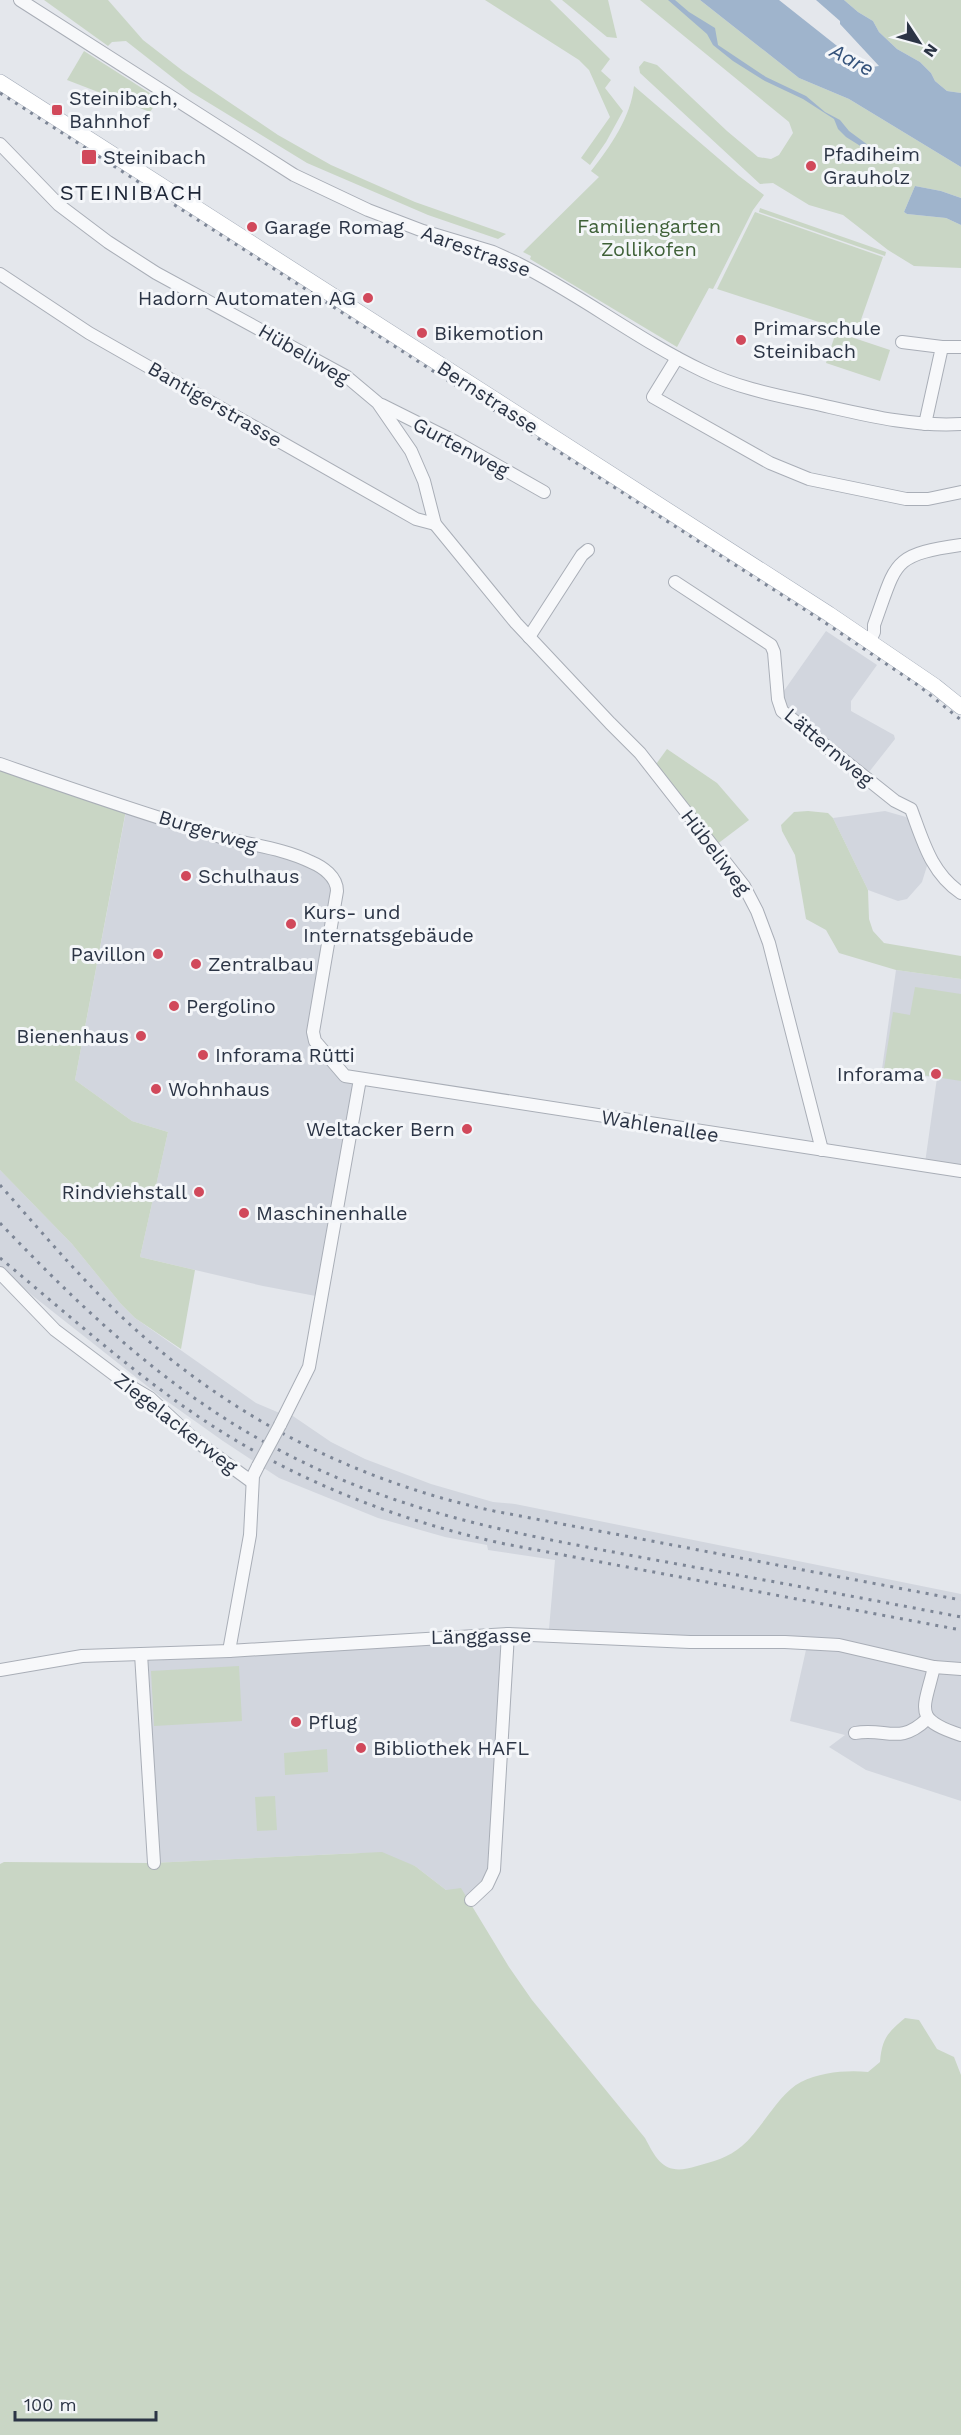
<svg xmlns="http://www.w3.org/2000/svg" width="961" height="2435" viewBox="0 0 961 2435" font-family="'Work Sans',sans-serif">
	<style>
		.built { fill: #d2d6de }
		.green { fill: #c9d6c5 }
		.water { fill: #9fb4cc }
		.lines { fill: none; stroke-linecap: round; stroke-linejoin: round }
		.minor-casing { stroke: #a9aeb7; stroke-width: 14 }
		.major-casing { stroke: #a3abb8; stroke-width: 16 }
		.minor { stroke: #f7f8fa; stroke-width: 12 }
		.major { stroke: #fff; stroke-width: 15 }
		.rail { stroke: #7d8696; stroke-width: 3; stroke-dasharray: 3 6; stroke-linecap: butt }
		.minor-bridge-casing { stroke: #a9aeb7; stroke-width: 14; stroke-linecap: butt }
		.minor-bridge { stroke: #f7f8fa; stroke-width: 12 }
		.poi-dot { fill: #d1495b; stroke: #f4f6f9; stroke-width: 2 }
		.labels { text-anchor: middle; stroke-width: 6; stroke-linejoin: round; paint-order: stroke }
		.poi-label { font-size: 20px; fill: #2b3445; stroke: #f4f6f9; text-anchor: start }
		.park-label { font-size: 20px; fill: #3f6138; stroke: #f4f6f9 }
		.street-label { font-size: 20px; fill: #2b3445; stroke: #f4f6f9 }
		.water-label { font-size: 21px; font-style: italic; fill: #34527a; stroke: #f4f6f9 }
		.quarter-label { font-size: 22px; letter-spacing: 1.5px; fill: #1d2536; stroke: #f4f6f9 }
	</style>
	<rect width="100%" height="100%" fill="#e4e7ec"/>
	<g class="built">
		<path d="M826,631L877,665L851,701V711L885,730L894,735L895,739L869,772L829,744L786,708L781,695Z"/>
		<path d="M127,806L294,855L334,879L313,1032L337,1069L360,1079L321,1297L263,1286L140,1257L168,1132L132,1121L75,1080Z"/>
		<path d="M885,811L906,817L913,826L927,866L922,882L907,899L898,901L868,890L833,818Z"/>
		<path d="M896,970L961,979V1175L924,1170L937,1078L882,1069Z"/>
		<path d="M0,1170L72,1244L121,1304L135,1318L256,1403L282,1414L287,1412L331,1442L365,1459L431,1484L493,1502L515,1504L961,1594V1801L866,1770L829,1747L845,1735L790,1721L808,1641L604,1635L549,1629L555,1560L488,1550L487,1545L445,1537L378,1518L279,1478L223,1441L161,1397L33,1296L0,1266Z"/>
		<path d="M503,1640L492,1870L471,1900L446,1890L415,1866L359,1853L152,1863L147,1661Z"/>
	</g>
	<g class="green">
		<path d="M44,0H108L143,40L183,71L278,135L331,165L415,202L506,234L498,239L428,215L307,163L191,92L126,41L112,42L108,46Z"/>
		<path d="M485,0H550L610,59L601,71L611,80L605,88L623,111L606,142L590,165L581,158L610,117L589,70L579,60Z"/>
		<path d="M562,0H608L617,38L607,37Z"/>
		<path d="M640,0H700L799,78L849,99L961,167V198L941,191L915,186L904,212L907,214L946,218L961,225V268L914,266L888,250L843,215L809,205L773,183L760,184L640,73L639,67L644,61L657,65L727,131L758,157L771,159L779,155L793,133L789,122Z"/>
		<path d="M844,0H961V93L947,91L935,81L931,73L920,62L897,49L879,32L873,21L858,12Z"/>
		<path d="M84,51L159,99L150,112L67,80Z"/>
		<path d="M634,86L739,176L764,195L753,210L713,289L709,288L677,347L530,259L531,256L523,252L599,177L591,171C610,147 631,117 634,86Z"/>
		<path d="M760,208L886,252L885,256L759,212Z"/>
		<path d="M755,212L883,257L856,334L717,289Z"/>
		<path d="M836,332L890,350L880,381L826,363Z"/>
		<path d="M667,749L717,783L749,820L716,845L654,767Z"/>
		<path d="M0,768L126,810L75,1080L132,1121L168,1132L140,1257L195,1270L181,1349L135,1318L121,1304L72,1244L0,1170Z"/>
		<path d="M808,811L828,813L833,818L868,890L869,919L873,931L884,943L961,956V979L896,970L839,953L826,930L806,919L795,855L782,831L781,825L794,812Z"/>
		<path d="M915,987L961,994V1081L884,1069L893,1012L910,1015Z"/>
		<path d="M239,1666L242,1721L154,1726L151,1671Z"/>
		<path d="M327,1749L328,1772L285,1775L284,1753Z"/>
		<path d="M275,1796L277,1830L257,1831L255,1797Z"/>
		<path d="M382,1852L415,1866L446,1890L461,1888L509,1967L532,2000L645,2138C658,2163 666,2176 697,2166C714,2161 728,2158 742,2146C762,2129 778,2094 801,2082C821,2072 847,2070 868,2072L880,2062C882,2039 887,2033 905,2018L919,2020L937,2049L954,2057L961,2075V2435H0V1864L4,1862L152,1863Z"/>
	</g>
	<g class="water">
		<path d="M668,0H675L689,12L715,28L718,45L766,77L806,96L825,112L840,120L849,131L872,148L901,155L912,154V158L903,159L899,163L870,152L846,137L838,129L834,119L803,99L765,81L733,61L713,45L707,34Z"/>
		<path d="M700,0H779L851,57L872,67L879,66L840,24V21L816,0H844L858,12L873,21L879,32L897,49L920,62L931,73L935,81L947,91L961,93V167L849,99L799,78Z"/>
		<path d="M915,186L941,191L961,198V225L946,218L907,214L904,212Z"/>
	</g>
	<g class="lines">
		<g class="minor-casing">
			<g id="minor">
				<path d="M20,0L294,175L368,210L423,231L493,252L517,263C581,295 638,340 703,371C738,388 775,395 812,403C862,414 910,427 961,424"/>
				<path d="M0,144L59,205L108,242L156,273L347,377L378,403L411,451L424,481L435,524L516,623L610,723L640,753L744,886L757,911L769,943L822,1150"/>
				<path d="M0,274L89,333L416,519L435,524"/>
				<path d="M902,342L942,347L925,424"/>
				<path d="M942,347H961"/>
				<path d="M677,358L653,397L770,463L809,479L906,499H928L961,492"/>
				<path d="M382,405L456,442L544,492"/>
				<path d="M675,582L771,645L774,652L778,699L782,711L895,801L911,809C923,841 931,873 961,893"/>
				<path d="M529,637L582,555L588,550"/>
				<path d="M870,641L874,632V625C897,562 891,555 961,545"/>
				<path d="M0,764C71,789 142,813 214,835C246,845 281,847 311,862C323,867 337,877 337,891L313,1032L315,1041L345,1076L961,1171"/>
				<path d="M0,1273L55,1330L128,1385L150,1398L196,1441L252,1482"/>
				<path d="M280,1425L309,1367L360,1079"/>
				<path d="M229,1651L250,1535L253,1476L258,1466"/>
				<path d="M141,1654L154,1863"/>
				<path d="M934,1667C924,1710 912,1719 961,1735"/>
				<path d="M0,1670L82,1656L229,1651L508,1634L690,1642H785L839,1645L934,1667L961,1669"/>
				<path d="M855,1733C886,1727 899,1746 927,1719"/>
				<path d="M471,1900L487,1885L494,1870L508,1634"/>
			</g>
		</g>
		<g class="major-casing">
			<path id="major" d="M0,82L829,614L935,686L961,707"/>
		</g>
		<use href="#minor" class="minor"/>
		<use href="#major" class="major"/>
		<g class="rail">
			<path d="M0,93L824,622L919,686L961,720"/>
			<path d="M0,1185C40,1230 79,1277 124,1319C228,1416 354,1481 494,1511L961,1600"/>
			<path d="M0,1223C80,1307 165,1388 268,1444C393,1513 513,1533 650,1559C754,1578 857,1597 961,1617"/>
			<path d="M0,1258C64,1311 127,1368 196,1415C290,1479 395,1520 505,1544L961,1630"/>
		</g>
		<g class="minor-bridge-casing">
			<path id="minor-bridge" d="M258,1466L280,1425"/>
		</g>
		<use href="#minor-bridge" class="minor-bridge"/>
	</g>
	<g class="poi-dot">
		<rect x="51" y="104" width="12" height="12" rx="3"/>
		<rect x="81" y="149" width="16" height="16" rx="3"/>
		<circle cx="811" cy="166" r="6"/>
		<circle cx="252" cy="227" r="6"/>
		<circle cx="368" cy="298" r="6"/>
		<circle cx="422" cy="333" r="6"/>
		<circle cx="741" cy="340" r="6"/>
		<circle cx="186" cy="876" r="6"/>
		<circle cx="291" cy="924" r="6"/>
		<circle cx="158" cy="954" r="6"/>
		<circle cx="196" cy="964" r="6"/>
		<circle cx="174" cy="1006" r="6"/>
		<circle cx="141" cy="1036" r="6"/>
		<circle cx="203" cy="1055" r="6"/>
		<circle cx="936" cy="1074" r="6"/>
		<circle cx="156" cy="1089" r="6"/>
		<circle cx="467" cy="1129" r="6"/>
		<circle cx="199" cy="1192" r="6"/>
		<circle cx="244" cy="1213" r="6"/>
		<circle cx="296" cy="1722" r="6"/>
		<circle cx="361" cy="1748" r="6"/>
	</g>
	<g class="labels">
		<g class="poi-label">
			<text x="69" y="105">Steinibach,<tspan x="69" dy="23">Bahnhof</tspan></text>
			<text x="823" y="161">Pfadiheim<tspan x="823" dy="23">Grauholz</tspan></text>
			<text x="103" y="164">Steinibach</text>
			<text x="264" y="234">Garage Romag</text>
			<text x="356" y="305" text-anchor="end">Hadorn Automaten AG</text>
			<text x="753" y="335">Primarschule<tspan x="753" dy="23">Steinibach</tspan></text>
			<text x="434" y="340">Bikemotion</text>
			<text x="198" y="883">Schulhaus</text>
			<text x="303" y="919">Kurs- und<tspan x="303" dy="23">Internatsgebäude</tspan></text>
			<text x="146" y="961" text-anchor="end">Pavillon</text>
			<text x="208" y="971">Zentralbau</text>
			<text x="186" y="1013">Pergolino</text>
			<text x="129" y="1043" text-anchor="end">Bienenhaus</text>
			<text x="215" y="1062">Inforama Rütti</text>
			<text x="924" y="1081" text-anchor="end">Inforama</text>
			<text x="168" y="1096">Wohnhaus</text>
			<text x="455" y="1136" text-anchor="end">Weltacker Bern</text>
			<text x="187" y="1199" text-anchor="end">Rindviehstall</text>
			<text x="256" y="1220">Maschinenhalle</text>
			<text x="308" y="1729">Pflug</text>
			<text x="373" y="1755">Bibliothek HAFL</text>
		</g>
		<g class="park-label">
			<text x="649" y="233">Familiengarten<tspan x="649" dy="23">Zollikofen</tspan></text>
		</g>
		<g class="street-label">
			<text transform="translate(476 251) rotate(20)" y="7">Aarestrasse</text>
			<text transform="translate(304 354) rotate(30)" y="7">Hübeliweg</text>
			<text transform="translate(488 397) rotate(33)" y="7">Bernstrasse</text>
			<text transform="translate(215 404) rotate(30)" y="7">Bantigerstrasse</text>
			<text transform="translate(461 447) rotate(28)" y="7">Gurtenweg</text>
			<text transform="translate(829 747) rotate(40)" y="7">Lätternweg</text>
			<text transform="translate(208 831) rotate(17)" y="7">Burgerweg</text>
			<text transform="translate(716 852) rotate(53)" y="7">Hübeliweg</text>
			<text transform="translate(660 1126) rotate(9)" y="7">Wahlenallee</text>
			<text transform="translate(176 1423) rotate(38)" y="7">Ziegelackerweg</text>
			<text transform="translate(481 1636) rotate(-1)" y="7">Länggasse</text>
		</g>
		<g class="water-label">
			<text transform="translate(852 60) rotate(28)" y="7">Aare</text>
		</g>
		<g class="quarter-label">
			<text x="132" y="200">STEINIBACH</text>
		</g>
	</g>
	<g transform="translate(919 42) rotate(126)" stroke="#f4f6f9" stroke-width="4.5" paint-order="stroke">
	<path d="M0-4.5L10 22L0 15L-10 22Z" fill="#2b3445"/>
	<text y="-9" font-size="16" font-weight="bold" text-anchor="middle" fill="#2b3445">N</text>
	</g>
	<path d="M15 2411v9h141v-9" fill="none" stroke="#2b3445" stroke-width="3"/>
	<text x="24" y="2411" font-size="18" fill="#2b3445" stroke="#f4f6f9" stroke-width="4.5" paint-order="stroke">100 m</text>
</svg>
